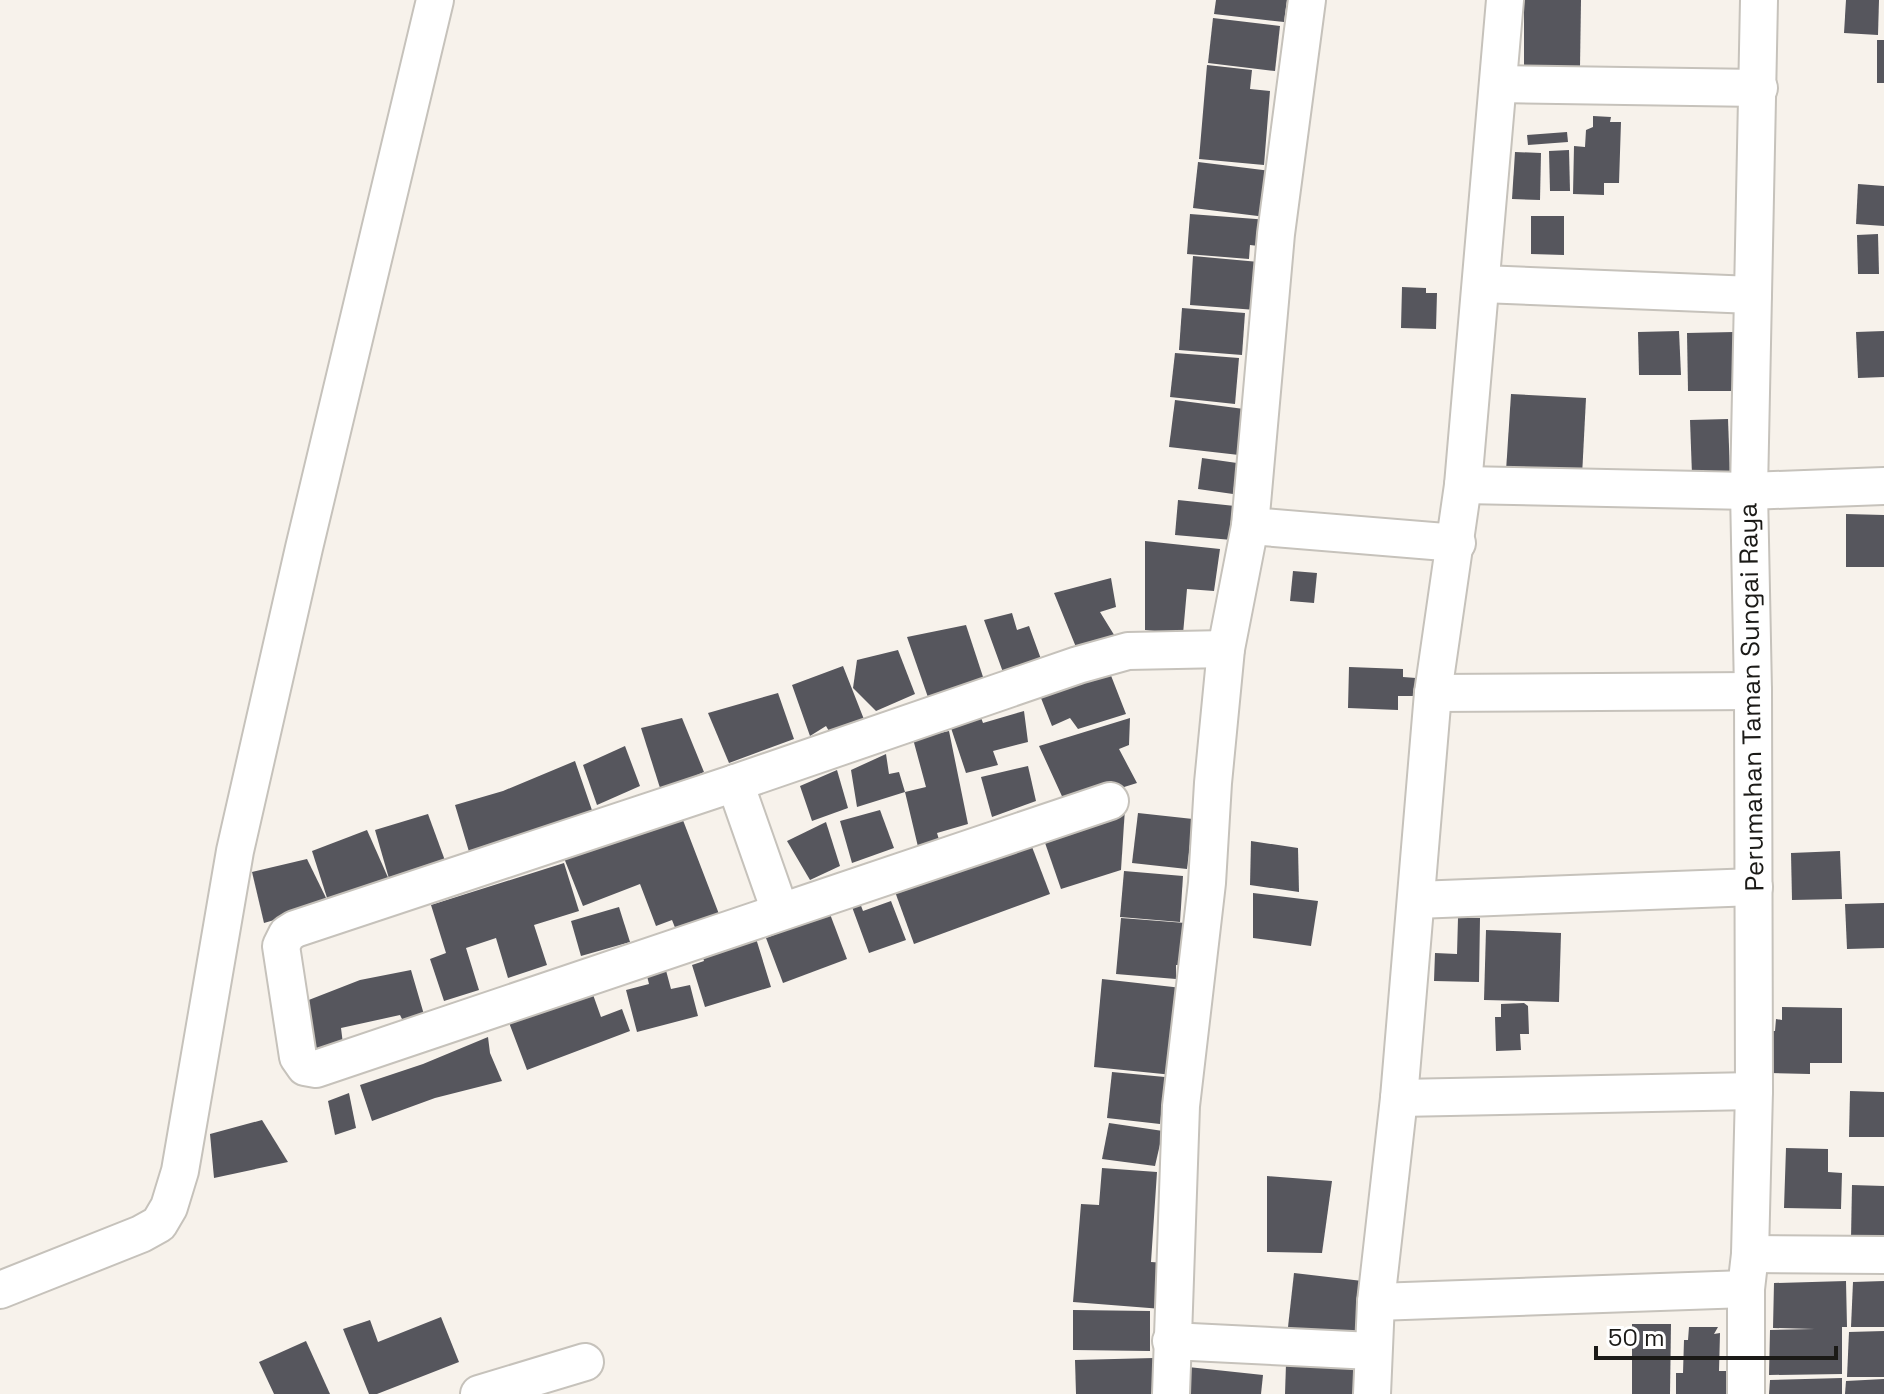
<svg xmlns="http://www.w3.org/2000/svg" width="1884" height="1394" viewBox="0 0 1884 1394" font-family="'Space Grotesk',sans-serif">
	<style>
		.building { fill: #56565d }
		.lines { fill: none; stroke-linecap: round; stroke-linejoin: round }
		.minor-casing { stroke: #c6c2bb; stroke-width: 40 }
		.minor { stroke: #fff; stroke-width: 36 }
		.labels { text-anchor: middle; stroke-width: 8; stroke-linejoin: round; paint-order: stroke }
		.street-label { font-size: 26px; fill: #1b1a17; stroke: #fff }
	</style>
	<rect width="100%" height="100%" fill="#f7f2eb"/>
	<g class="building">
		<path d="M1216,0H1287L1284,22L1214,14Z"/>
		<path d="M1524,0H1581L1580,67L1524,66Z"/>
		<path d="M1846,0H1879L1878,35L1844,33Z"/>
		<path d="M1213,18L1280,26L1275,71L1208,63Z"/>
		<rect x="1877" y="40" width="7" height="43"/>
		<path d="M1207,65L1252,70L1250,89L1270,91L1264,165L1199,159Z"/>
		<path d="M1593,116L1611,117L1610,122H1621L1619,183H1604V195L1573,194L1574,146L1585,147L1586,130L1593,127Z"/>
		<path d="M1567,132L1568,142L1528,145L1527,135Z"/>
		<path d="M1569,150L1570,191H1550L1549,151Z"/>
		<path d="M1515,152L1541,153L1540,200L1512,199Z"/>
		<path d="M1198,162L1271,171L1266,217L1193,208Z"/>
		<path d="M1858,184L1884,186V226L1856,224Z"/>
		<path d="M1190,214L1269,220L1267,247L1250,245L1249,259L1187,254Z"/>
		<path d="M1531,216H1564V255L1531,254Z"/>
		<path d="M1878,234L1879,274H1858L1857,235Z"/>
		<path d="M1193,256L1259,262L1256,310L1190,305Z"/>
		<path d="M1402,287L1426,288V293H1437L1436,329L1401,328Z"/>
		<path d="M1182,308L1245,313L1242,355L1179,350Z"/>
		<path d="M1679,331L1681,375H1639L1638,332Z"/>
		<path d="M1884,331V377L1858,378L1856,332Z"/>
		<path d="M1734,332L1735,391H1688L1687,333Z"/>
		<path d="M1175,353L1239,358L1235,404L1170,397Z"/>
		<path d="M1511,394L1586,398L1582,476L1506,471Z"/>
		<path d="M1175,400L1244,409L1239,455L1169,447Z"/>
		<path d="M1728,419L1730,474L1692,475L1690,420Z"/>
		<path d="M1202,458L1237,463L1233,494L1198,489Z"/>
		<path d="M1178,500L1235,506L1232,540L1175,535Z"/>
		<path d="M1846,514L1884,515V567H1846Z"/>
		<path d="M1145,541L1220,549L1214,591L1187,589L1183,634L1145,630Z"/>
		<path d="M1293,571L1317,573L1314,603L1290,601Z"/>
		<path d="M1111,578L1116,607L1100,612L1116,638L1078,652L1054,593Z"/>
		<path d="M1012,613L1017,630L1029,626L1041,659L1004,675L984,620Z"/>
		<path d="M966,625L986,686L930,703L907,637Z"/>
		<path d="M898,650L915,694L876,711L853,688L857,660Z"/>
		<path d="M843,666L867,727L833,738L826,726L810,736L792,685Z"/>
		<path d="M1349,667L1403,669V677L1416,678L1415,696H1398V710L1348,708Z"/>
		<path d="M1110,673L1126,714L1078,729L1070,718L1052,726L1039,693Z"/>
		<path d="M778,693L794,739L729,763L708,713Z"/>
		<path d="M1024,711L1028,742L993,751L998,765L966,773L949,722L979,712L983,723Z"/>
		<path d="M682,718L704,772L661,791L641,728Z"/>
		<path d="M1130,718L1129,745L1119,749L1137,783L1066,805L1039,746Z"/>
		<path d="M949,731L968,824L937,833L940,843L919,851L905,792L926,787L913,739Z"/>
		<path d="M625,746L640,786L597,805L583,765Z"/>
		<path d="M886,754L889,774L899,772L905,792L857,807L851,770Z"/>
		<path d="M575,761L594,816L470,855L455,805L503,791Z"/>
		<path d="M1028,766L1036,801L992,817L981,777Z"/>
		<path d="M837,770L848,808L812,821L800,786Z"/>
		<path d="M1125,808L1121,870L1061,889L1044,840Z"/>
		<path d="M880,810L894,848L852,863L840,821Z"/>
		<path d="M1138,813L1193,819L1187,869L1132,863Z"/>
		<path d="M428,814L447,866L390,882L375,830Z"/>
		<path d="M681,815L719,914L676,930L672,920L656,926L640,884L583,906L564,858Z"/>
		<path d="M826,822L840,866L810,880L787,841Z"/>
		<path d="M367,830L390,882L329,904L312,851Z"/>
		<path d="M1029,839L1050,894L914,944L894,889Z"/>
		<path d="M1251,841L1298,848L1299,892L1250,885Z"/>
		<path d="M1840,851L1842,899L1792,900L1791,853Z"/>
		<path d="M307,859L329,904L264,923L252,872Z"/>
		<path d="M564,863L579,911L534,925L547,965L508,978L496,938L466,948L479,990L444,1001L430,959L446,953L431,905Z"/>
		<path d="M1124,871L1183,876L1180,922L1120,917Z"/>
		<path d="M1253,893L1318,901L1311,946L1253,938Z"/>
		<path d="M891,901L906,940L869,953L852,907L860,903L863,911Z"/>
		<path d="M1884,903V948L1847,949L1845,904Z"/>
		<path d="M619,907L630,942L581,956L571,921Z"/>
		<path d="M830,914L847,959L783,983L766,938Z"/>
		<path d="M1121,918L1198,924L1196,966L1176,965V979L1116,974Z"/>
		<path d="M1458,918H1480L1479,982L1434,981L1435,953L1457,954Z"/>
		<path d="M1486,930L1561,933L1559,1002L1484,1000Z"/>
		<path d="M754,932L771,987L705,1007L692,965L704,961L700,948Z"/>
		<path d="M664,963L671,989L690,985L698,1016L637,1032L626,990L649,984L645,968Z"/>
		<path d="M411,970L425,1018L405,1025L400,1015L341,1028L343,1044L315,1054L301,1003L360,980Z"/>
		<path d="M1102,979L1182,988L1173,1075L1094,1067Z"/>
		<path d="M591,989L601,1017L622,1009L630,1031L527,1070L508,1020Z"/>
		<path d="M1524,1003L1528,1006L1529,1034H1520L1521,1050L1496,1051L1495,1017H1501V1004Z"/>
		<path d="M1782,1007L1842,1008V1063H1810V1074L1770,1073V1031H1775L1776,1019L1782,1020Z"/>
		<path d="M488,1037L490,1053L502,1081L435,1098L372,1121L360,1085L423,1064Z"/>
		<path d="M1112,1072L1165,1077L1160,1124L1107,1118Z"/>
		<path d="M1850,1091L1884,1092V1137H1849Z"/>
		<path d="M349,1093L356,1128L335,1135L328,1101Z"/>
		<path d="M262,1120L288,1162L214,1178L210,1134Z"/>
		<path d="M1109,1123L1163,1131L1155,1166L1102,1159Z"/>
		<path d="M1786,1148L1828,1149V1172L1842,1173L1841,1209L1784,1208Z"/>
		<path d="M1102,1168L1157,1172L1151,1262L1166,1263L1162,1309L1073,1302L1081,1204L1099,1205Z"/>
		<path d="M1267,1176L1332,1181L1322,1253L1267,1252Z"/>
		<path d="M1852,1185L1884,1186V1240L1851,1239Z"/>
		<path d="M1294,1273L1371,1282L1364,1345L1287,1336Z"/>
		<path d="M1846,1281L1847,1327H1842V1374L1769,1375L1770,1330L1815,1329L1773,1328L1774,1283Z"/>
		<path d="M1884,1281V1327H1851L1853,1282Z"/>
		<path d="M1073,1310L1150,1311V1351L1073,1350Z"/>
		<path d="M441,1317L459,1362L377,1394H369L343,1329L370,1320L378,1342Z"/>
		<path d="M1632,1324H1671L1670,1394H1632Z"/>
		<path d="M1689,1327H1718L1714,1334L1720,1333L1719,1371H1729V1394H1676V1373H1683L1684,1340H1688Z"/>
		<path d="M1884,1331V1377H1847L1849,1332Z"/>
		<path d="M306,1341L330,1394H274L259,1362Z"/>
		<path d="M1154,1358L1155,1394H1076L1075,1360Z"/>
		<path d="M1286,1364L1363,1367L1362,1394H1285Z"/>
		<path d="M1188,1367L1263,1375L1261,1394H1185Z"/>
		<path d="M1842,1378V1394H1769L1770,1380Z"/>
		<path d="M1884,1379V1394H1845L1846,1381Z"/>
	</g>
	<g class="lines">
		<g class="minor-casing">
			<g id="minor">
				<path d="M1499,84L1759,88"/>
				<path d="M1482,284L1753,295"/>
				<path d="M1463,485L1749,491L1884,486"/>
				<path d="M1250,526L1457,543"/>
				<path d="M1433,693L1753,691"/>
				<path d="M735,783L780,911"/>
				<path d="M1110,801L316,1069L305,1067L298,1057L281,946L287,934L295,929L735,783L1078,665L1128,651L1226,649"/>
				<path d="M1416,900L1754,887"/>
				<path d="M1399,1098L1754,1091"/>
				<path d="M1750,1254L1884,1255"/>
				<path d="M0,1290L141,1234L159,1224L169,1207L180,1171L235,851L304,548L435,0"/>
				<path d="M1376,1302L1746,1289"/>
				<path d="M1171,1341L1372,1351"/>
				<path d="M479,1394L585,1362"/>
				<path d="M1171,1394L1181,1106L1207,883L1213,783L1226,649L1250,526L1276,234L1307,0"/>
				<path d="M1372,1394L1376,1302L1399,1098L1433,693L1463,485L1505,0"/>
				<path d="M1746,1394V1289L1750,1254L1754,1091L1753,691L1749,491L1759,0"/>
			</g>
		</g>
		<use href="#minor" class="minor"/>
	</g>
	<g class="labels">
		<g class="street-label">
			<text transform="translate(1751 697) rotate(-91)" y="9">Perumahan Taman Sungai Raya</text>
		</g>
	</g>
	<path d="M1596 1346v12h240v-12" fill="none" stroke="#1b1a17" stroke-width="4"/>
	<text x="1608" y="1346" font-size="24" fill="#1b1a17" stroke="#ffffff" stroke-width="6" paint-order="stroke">50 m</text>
</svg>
